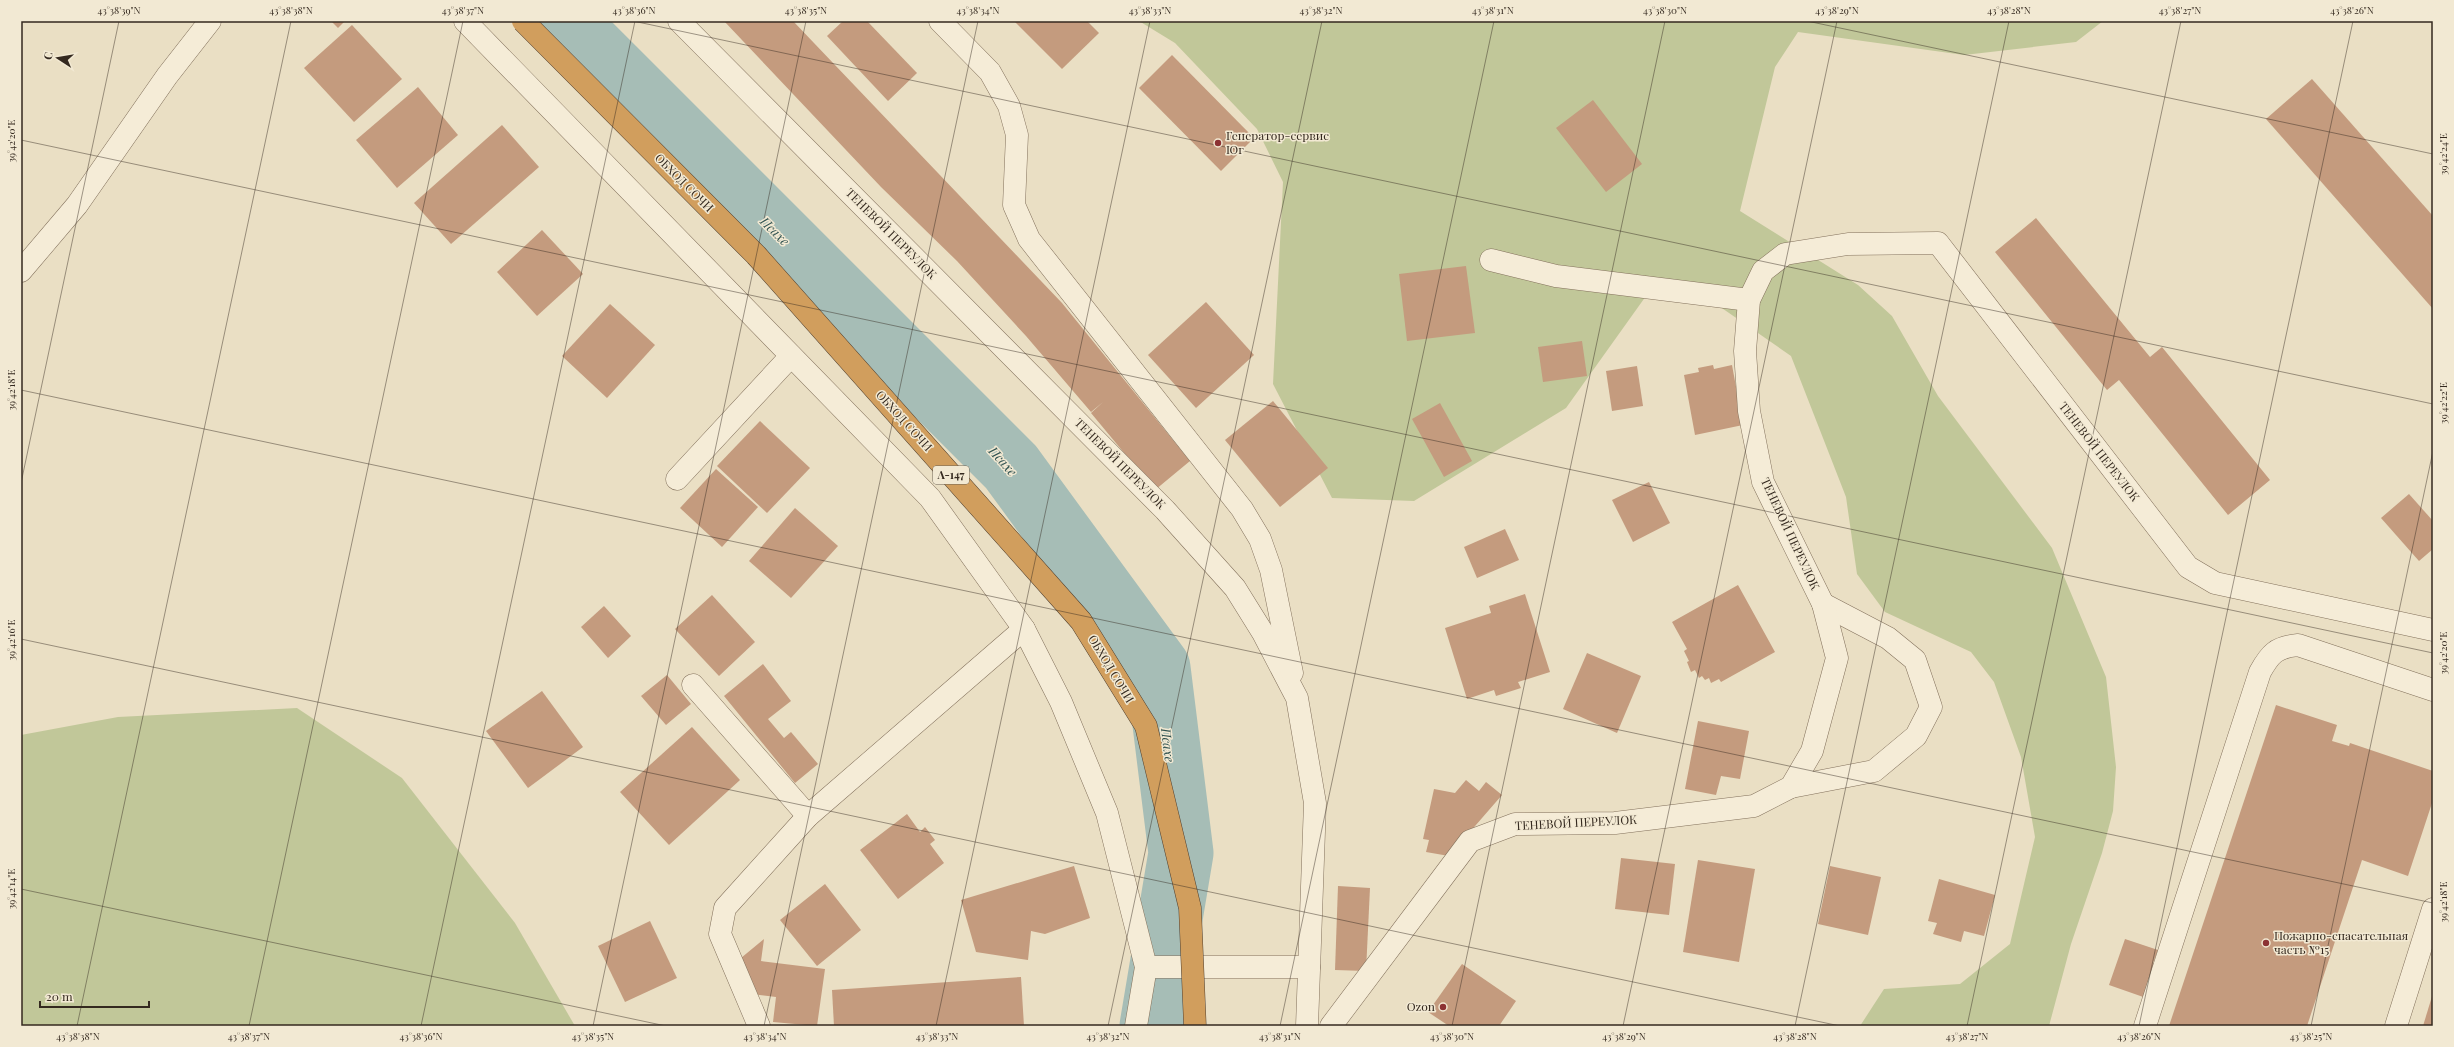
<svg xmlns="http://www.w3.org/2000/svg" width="2454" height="1047" viewBox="0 0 2454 1047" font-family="'Playfair Display',serif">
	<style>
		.green { fill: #c1c799 }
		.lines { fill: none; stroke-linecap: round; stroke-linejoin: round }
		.river { stroke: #a6bdb6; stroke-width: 65 }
		.building { fill: #c49b7e }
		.minor-casing { stroke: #83715c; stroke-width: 23 }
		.minor { stroke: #f5ecd7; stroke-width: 22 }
		.highway-bridge-casing { stroke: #514030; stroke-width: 23; stroke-linecap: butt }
		.highway-bridge { stroke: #d19e5d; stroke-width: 22 }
		.ticks { fill: none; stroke: #34291f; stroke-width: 1; stroke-opacity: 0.45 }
		.poi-dot { fill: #8c3233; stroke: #f2e9d3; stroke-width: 1.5 }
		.labels { text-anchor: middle; stroke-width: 3; stroke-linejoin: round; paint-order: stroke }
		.shield { fill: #f2e9d3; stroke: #6d6355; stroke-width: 1 }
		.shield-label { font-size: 11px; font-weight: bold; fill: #34291f }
		.poi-label { font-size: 12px; fill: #34291f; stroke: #f2e9d3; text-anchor: start }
		.street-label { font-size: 12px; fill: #34291f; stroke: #f2e9d3 }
		.water-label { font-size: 13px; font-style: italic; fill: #305250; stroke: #f2e9d3 }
		.neatline { fill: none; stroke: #34291f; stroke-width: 1.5 }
		.ticks-label { font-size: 10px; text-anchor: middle; fill: #34291f }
	</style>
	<rect width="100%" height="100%" fill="#eadfc4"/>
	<g class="green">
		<path d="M1139,21H2103L2076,42L1964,55L1798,32L1775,67L1740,211L1858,285L1892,316L1938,396L2052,548L2106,677L2116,767L2113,811L2102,853L2071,944L2049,1026H1860L1884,989L1960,984L2010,944L2035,837L2021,757L1994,682L1971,652L1885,612L1857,574L1846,497L1791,356L1716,304L1656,282L1566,408L1414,501L1332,498L1273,384L1283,182L1257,129L1175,43Z"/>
		<path d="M297,708L402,778L515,923L575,1026H21V735L118,717Z"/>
	</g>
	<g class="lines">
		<path class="river" d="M565,21L1011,467L1158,668L1181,853L1152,1026"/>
	</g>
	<g class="building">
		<path d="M331,21H345L338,28Z"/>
		<path d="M724,21H793L1062,303L1190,461L1155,490L1091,413L1103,402L1091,412L1026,336L957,261L881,187Z"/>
		<path d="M843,21H867L917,73L888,101L827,36Z"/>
		<path d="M1014,21H1087L1099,33L1062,69Z"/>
		<path d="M352,25L402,79L354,122L304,68Z"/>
		<path d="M1172,55L1254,138L1221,171L1139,88Z"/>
		<path d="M2312,79L2433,216V309L2266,119Z"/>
		<path d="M418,87L458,135L397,188L356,140Z"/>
		<path d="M1593,100L1642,164L1606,192L1556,128Z"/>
		<path d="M502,125L539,167L451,244L414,203Z"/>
		<path d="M2036,218L2150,357L2162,347L2270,480L2228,515L2119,380L2107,390L1995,252Z"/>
		<path d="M542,230L583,274L537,316L497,272Z"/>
		<path d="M1466,266L1475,333L1407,341L1399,274Z"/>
		<path d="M1206,302L1254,355L1196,408L1148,355Z"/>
		<path d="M610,304L655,345L607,398L562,356Z"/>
		<path d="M1582,341L1587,376L1543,382L1538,347Z"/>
		<path d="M1713,365L1714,369L1732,365L1743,425L1695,435L1684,375L1699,372L1698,368Z"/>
		<path d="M1637,366L1643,406L1612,411L1606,371Z"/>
		<path d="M1273,401L1328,468L1280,507L1225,440Z"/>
		<path d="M1440,403L1472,461L1444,477L1412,419Z"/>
		<path d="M760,421L810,468L767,513L717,466Z"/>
		<path d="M716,469L758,507L722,547L680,508Z"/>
		<path d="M1649,482L1670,523L1633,542L1612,500Z"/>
		<path d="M2409,494L2433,521V549L2419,561L2381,518Z"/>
		<path d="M795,508L838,546L791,598L749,561Z"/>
		<path d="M1505,529L1519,560L1477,578L1464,547Z"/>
		<path d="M1738,585L1775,652L1721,682L1719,679L1711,683L1709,678L1705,680L1702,676L1699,678L1695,670L1691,672L1687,662L1689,661L1684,651L1687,649L1672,622Z"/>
		<path d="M1525,594L1550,672L1518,682L1521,688L1496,696L1494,690L1467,699L1445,628L1491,613L1489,606Z"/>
		<path d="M712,595L755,642L719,676L675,629Z"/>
		<path d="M604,606L631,636L608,658L581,627Z"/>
		<path d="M1587,653L1641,676L1617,733L1563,709Z"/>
		<path d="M763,664L791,701L768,719L784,738L791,732L818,764L795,783L724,696Z"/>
		<path d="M667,675L691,704L666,725L641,696Z"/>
		<path d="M542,691L583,747L528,788L486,731Z"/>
		<path d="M2276,705L2337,725L2332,741L2349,746L2350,743L2433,771V800L2408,876L2362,860L2307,1026H2169Z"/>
		<path d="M1698,721L1749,731L1740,779L1721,776L1716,795L1685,789Z"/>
		<path d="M692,727L740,780L669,845L620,792Z"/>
		<path d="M1466,780L1479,791L1486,782L1502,795L1449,856L1426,852L1429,840L1423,839L1434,789L1455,793Z"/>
		<path d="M907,814L920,832L925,827L935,840L930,844L944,863L898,899L860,850Z"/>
		<path d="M1621,858L1675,864L1669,915L1615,909Z"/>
		<path d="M1698,860L1755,869L1739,962L1683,952Z"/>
		<path d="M1074,866L1090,918L1045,934L1031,931L1028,960L976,952L961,900Z"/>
		<path d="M1830,866L1881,877L1868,935L1818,924Z"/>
		<path d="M1939,879L1995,895L1984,936L1964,931L1961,942L1933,934L1937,923L1928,921Z"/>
		<path d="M825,884L861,930L817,966L780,920Z"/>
		<path d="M1338,886L1370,888L1366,971L1335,970Z"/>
		<path d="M650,921L677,978L625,1002L598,946Z"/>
		<path d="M764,939L761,961L825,969L817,1026L773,1022L776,997L751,994L741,958Z"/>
		<path d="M2125,939L2158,950L2153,963L2161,966L2149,999L2109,985Z"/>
		<path d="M1462,964L1516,1001L1499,1026H1449L1428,1012Z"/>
		<path d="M1021,977L1024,1026H834L832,990Z"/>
		<path d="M2433,993V1026H2423Z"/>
	</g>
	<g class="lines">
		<g class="minor-casing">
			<g id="minor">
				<path d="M465,21L930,498L1024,629L1061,702L1107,813L1146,967L1136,1026"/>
				<path d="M679,21L1165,510L1235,588L1263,633L1297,698L1315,803L1307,1026"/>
				<path d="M940,21L990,72L1009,106L1017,135L1014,205L1029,239L1242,509L1260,539L1271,570L1292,673"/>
				<path d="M1491,260L1556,276L1749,300"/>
				<path d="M21,271L77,205L167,76L210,21"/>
				<path d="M677,479L791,356"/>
				<path d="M693,685L808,816"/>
				<path d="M1791,787L1874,771L1916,736L1931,707L1915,660L1888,638L1823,604"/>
				<path d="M1146,967H1309"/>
				<path d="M759,1026L720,934L725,908L808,816L1024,629"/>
				<path d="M1331,1026L1470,841L1515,824L1615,823L1754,806L1791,787L1812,751L1837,658L1823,604L1763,482L1749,411L1745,351L1749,300L1763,271L1785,254L1848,244L1938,243L2188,567L2215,583L2433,630"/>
				<path d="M2145,1026L2260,672C2270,654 2276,647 2298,645L2433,690"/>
				<path d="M2396,1026L2433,909"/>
			</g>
		</g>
		<use href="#minor" class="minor"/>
		<g class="highway-bridge-casing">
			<path id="highway-bridge" d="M523,21L756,255L1081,621L1146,726L1190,908L1195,1026"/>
		</g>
		<use href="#highway-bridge" class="highway-bridge"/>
	</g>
	<path class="ticks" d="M633,21L2433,404M1807,21L2433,154M21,140L2433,653M21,390L2433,903M21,483L119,21M21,639L1840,1026M21,889L666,1026M77,1026L291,21M249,1026L463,21M421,1026L635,21M593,1026L806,21M764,1026L978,21M936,1026L1150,21M1108,1026L1322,21M1280,1026L1494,21M1452,1026L1665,21M1623,1026L1837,21M1795,1026L2009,21M1967,1026L2181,21M2139,1026L2353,21M2311,1026L2433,451"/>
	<g class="poi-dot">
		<circle cx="1218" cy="143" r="4"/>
		<circle cx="2266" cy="943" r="4"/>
		<circle cx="1443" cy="1007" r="4"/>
	</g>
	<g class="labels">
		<rect class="shield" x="933" y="466" width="36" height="18" rx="3"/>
		<g class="shield-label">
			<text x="951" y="479">А-147</text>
		</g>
		<g class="poi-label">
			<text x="1226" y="140">Генератор-сервис<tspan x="1226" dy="14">Юг</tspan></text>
			<text x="2274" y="940">Пожарно-спасательная<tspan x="2274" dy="14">часть №15</tspan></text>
			<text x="1435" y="1011" text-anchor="end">Ozon</text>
		</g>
		<g class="street-label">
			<text transform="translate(684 183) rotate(45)" y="4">ОБХОД СОЧИ</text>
			<text transform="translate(891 234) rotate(45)" y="4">ТЕНЕВОЙ ПЕРЕУЛОК</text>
			<text transform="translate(904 421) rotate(48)" y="4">ОБХОД СОЧИ</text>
			<text transform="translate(2099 452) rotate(52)" y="4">ТЕНЕВОЙ ПЕРЕУЛОК</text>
			<text transform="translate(1120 464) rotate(45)" y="4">ТЕНЕВОЙ ПЕРЕУЛОК</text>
			<text transform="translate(1790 534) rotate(65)" y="4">ТЕНЕВОЙ ПЕРЕУЛОК</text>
			<text transform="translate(1111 669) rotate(59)" y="4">ОБХОД СОЧИ</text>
			<text transform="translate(1576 823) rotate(-3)" y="4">ТЕНЕВОЙ ПЕРЕУЛОК</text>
		</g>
		<g class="water-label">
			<text transform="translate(775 231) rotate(45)" y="5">Псахе</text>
			<text transform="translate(1003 461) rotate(48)" y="5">Псахе</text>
			<text transform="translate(1168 745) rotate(83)" y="5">Псахе</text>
		</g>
	</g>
	<rect width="2454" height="1047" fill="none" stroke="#f2e9d3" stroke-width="44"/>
	<g transform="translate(58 58) rotate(282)" stroke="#f2e9d3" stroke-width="3" paint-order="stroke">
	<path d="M0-3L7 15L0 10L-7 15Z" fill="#34291f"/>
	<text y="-6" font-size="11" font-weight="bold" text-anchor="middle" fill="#34291f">С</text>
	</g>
	<path d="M40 1001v6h109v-6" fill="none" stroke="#34291f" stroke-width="2"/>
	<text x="46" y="1001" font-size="12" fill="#34291f" stroke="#f2e9d3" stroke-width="3" paint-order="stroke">20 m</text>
	<rect x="22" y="22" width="2410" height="1003" class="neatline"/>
	<g class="ticks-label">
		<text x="119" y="14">43°38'39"N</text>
		<text x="291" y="14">43°38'38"N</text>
		<text x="463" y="14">43°38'37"N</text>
		<text x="634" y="14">43°38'36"N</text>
		<text x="806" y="14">43°38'35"N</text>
		<text x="978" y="14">43°38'34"N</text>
		<text x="1150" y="14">43°38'33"N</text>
		<text x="1321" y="14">43°38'32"N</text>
		<text x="1493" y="14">43°38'31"N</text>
		<text x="1665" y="14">43°38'30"N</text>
		<text x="1837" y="14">43°38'29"N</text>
		<text x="2009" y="14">43°38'28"N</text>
		<text x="2180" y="14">43°38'27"N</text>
		<text x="2352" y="14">43°38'26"N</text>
		<text transform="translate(11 141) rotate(-90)" y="4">39°42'20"E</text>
		<text transform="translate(2443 154) rotate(-90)" y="4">39°42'24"E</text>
		<text transform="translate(11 390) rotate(-90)" y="4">39°42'18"E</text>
		<text transform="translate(2443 403) rotate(-90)" y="4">39°42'22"E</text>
		<text transform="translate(11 640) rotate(-90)" y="4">39°42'16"E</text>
		<text transform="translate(2443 653) rotate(-90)" y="4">39°42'20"E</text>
		<text transform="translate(11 889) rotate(-90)" y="4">39°42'14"E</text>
		<text transform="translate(2443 902) rotate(-90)" y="4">39°42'18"E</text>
		<text x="78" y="1040">43°38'38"N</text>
		<text x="249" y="1040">43°38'37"N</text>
		<text x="421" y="1040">43°38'36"N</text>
		<text x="593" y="1040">43°38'35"N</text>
		<text x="765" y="1040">43°38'34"N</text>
		<text x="937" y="1040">43°38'33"N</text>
		<text x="1108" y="1040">43°38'32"N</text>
		<text x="1280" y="1040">43°38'31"N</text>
		<text x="1452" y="1040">43°38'30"N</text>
		<text x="1624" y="1040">43°38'29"N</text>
		<text x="1795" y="1040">43°38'28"N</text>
		<text x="1967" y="1040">43°38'27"N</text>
		<text x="2139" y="1040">43°38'26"N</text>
		<text x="2311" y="1040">43°38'25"N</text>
	</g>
</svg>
